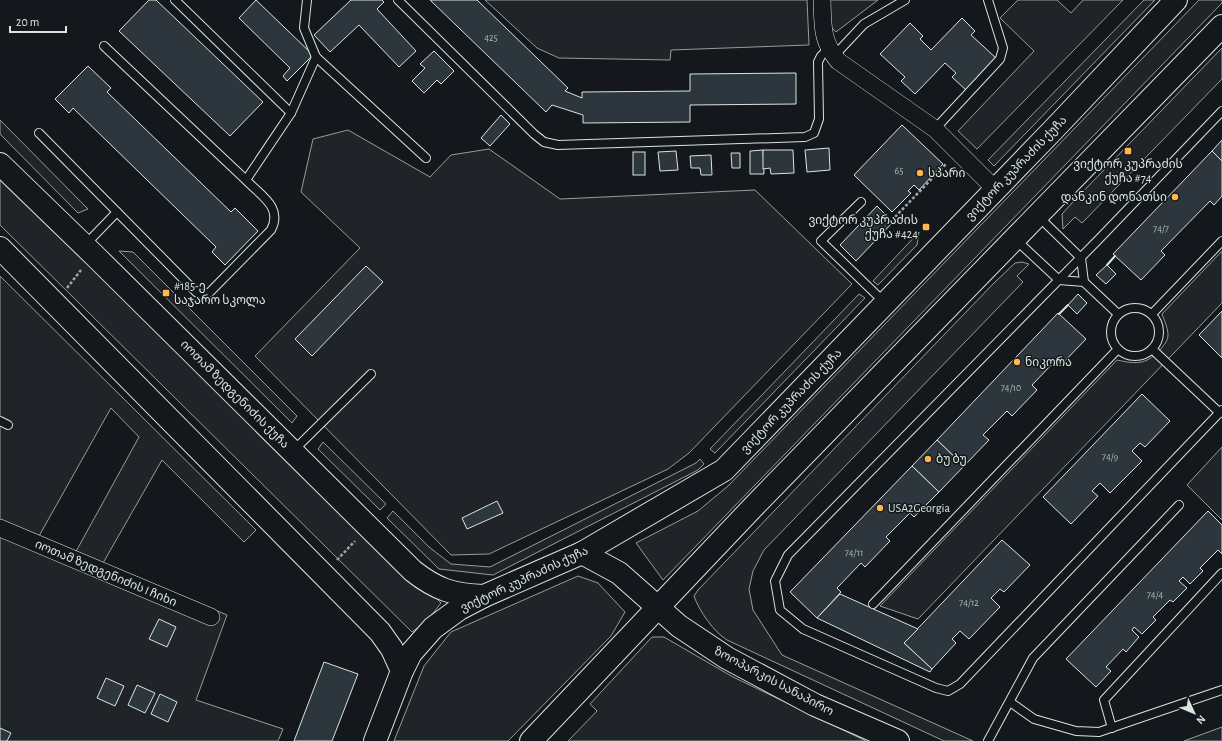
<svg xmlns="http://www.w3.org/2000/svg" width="1222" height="741" viewBox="0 0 1222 741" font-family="'Alegreya Sans','Noto Sans Georgian',sans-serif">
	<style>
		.green { fill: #202428; stroke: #939e99; fill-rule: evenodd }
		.building { fill: #2c363c; stroke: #d8e6dc }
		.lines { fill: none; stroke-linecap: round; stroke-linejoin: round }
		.lane-casing { stroke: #d8e6dc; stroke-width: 10 }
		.street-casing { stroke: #d8e6dc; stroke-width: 18 }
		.secondary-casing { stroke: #d8e6dc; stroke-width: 24 }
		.path { stroke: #9da8a2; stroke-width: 2.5; stroke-dasharray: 3 2; stroke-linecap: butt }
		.lane { stroke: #14181c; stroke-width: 8 }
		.street { stroke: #14181c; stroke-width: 17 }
		.secondary { stroke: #14181c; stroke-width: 22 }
		.wall { stroke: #d8e6dc; stroke-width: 2 }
		.poi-dot { fill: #ffb74d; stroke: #14181c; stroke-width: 1.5 }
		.labels { text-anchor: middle; stroke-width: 3; stroke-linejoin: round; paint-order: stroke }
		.number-label { font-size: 10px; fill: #adbab4 }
		.poi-label { font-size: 12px; fill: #d8e6dc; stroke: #14181c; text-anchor: start }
		.street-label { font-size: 12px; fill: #d8e6dc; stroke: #14181c }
	</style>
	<rect width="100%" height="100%" fill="#14181c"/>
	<g class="green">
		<path d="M485,0H807L809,45L671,50L670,60L559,58L537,48Z"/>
		<path d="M827,0H878L836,32L828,24Z"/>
		<path d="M1018,0H1057L1071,13L1083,0H1123L977,149L958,131L1034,51L1000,18Z"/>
		<path d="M1144,0H1155L994,166L988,160Z"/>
		<path d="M1199,0H1222V3L663,580L636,543L698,511L728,486Z"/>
		<path d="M1222,48V79L1082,223L1075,217L1063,229L1062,214L1072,203Z"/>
		<path d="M0,120L88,209L78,213L0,134Z"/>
		<path d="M348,130L430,177L451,155L489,149L560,199L755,190L852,284L689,453L668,469L489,554L451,555L255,356L360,248L301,192L313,139Z"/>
		<path d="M0,174L441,603L427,621L412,632L0,225Z"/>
		<path d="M919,232L917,245L878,285L873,281Z"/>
		<path d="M119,251L133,252L297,416L292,423Z"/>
		<path d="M1222,251V303L918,619L880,606L1117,360C1136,364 1145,365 1159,351C1163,346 1168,341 1168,335C1168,328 1164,320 1162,314Z"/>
		<path d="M1022,262L1029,264L1017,276L1023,282L764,550L753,571L749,589L753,610L782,655L973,741H944L727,640C714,632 699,611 694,596L698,590L993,284L1015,263Z"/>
		<path d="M0,276L256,530L244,542L162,460L103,563L227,615L196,700L283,729L278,741H0ZM111,408L139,437L74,555L39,536Z"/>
		<path d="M859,294L865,298L715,453L710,449Z"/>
		<path d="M323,442L386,504L380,510L318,449Z"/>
		<path d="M1222,447V520L1187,485Z"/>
		<path d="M700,459L704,464L698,470L493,575L439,569L387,518L393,511L429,547L451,564L490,567L696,463Z"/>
		<path d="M578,576L598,583L625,612L611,636L508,741H394L424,666L451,632Z"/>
		<path d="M652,637H664L733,677L866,741H568L597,711L590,704Z"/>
		<path d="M1222,727V741H1184Z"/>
	</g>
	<g class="building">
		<path d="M149,0H156L263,102L230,136L119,31Z"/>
		<path d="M256,0L313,55L287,81L283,76L290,68L239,18Z"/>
		<path d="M351,0H382L384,2L377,9L416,51L399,67L359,25L330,52L314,35Z"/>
		<path d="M430,0H477L568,88L565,91L582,98V92L690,91V74L796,73V104L690,105V122L583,123V115L552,105L546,112Z"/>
		<path d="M962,18L975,31L971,35L996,58L966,90L952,77L956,73L945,63L915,94L901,81L905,77L880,54L910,23L923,36L920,39L931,50Z"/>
		<path d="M434,51L454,71L441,84L437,80L424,93L412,81L425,68L420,64Z"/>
		<path d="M88,66L111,88L107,92L231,212L235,208L258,231L225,265L212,252L216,247L73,108L69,113L55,99Z"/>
		<path d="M501,115L510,124L490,146L481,138Z"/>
		<path d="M902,125L943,164L919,190L914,185L908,191L911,193L892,212L854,175Z"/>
		<path d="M1222,140V161L1212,151Z"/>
		<path d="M829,148L830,170L807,172L805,150Z"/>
		<path d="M763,150L764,174H750V151Z"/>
		<path d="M763,150H793L794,173L771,174L770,168L763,169Z"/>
		<path d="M676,151L678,170L660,171L658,152Z"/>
		<path d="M1212,151L1222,161V196L1214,205L1210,201L1161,251L1165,255L1141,280L1113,254Z"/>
		<rect x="633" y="152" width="12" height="23"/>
		<path d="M731,153H740V168H732Z"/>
		<path d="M711,155L712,175H701L700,168H691L690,156Z"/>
		<path d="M877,206L893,222L856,261L840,245Z"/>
		<path d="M1107,265L1116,274L1106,284L1096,275Z"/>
		<path d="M366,266L383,282L312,356L295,339Z"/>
		<path d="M1078,294L1087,303L1077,314L1068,305Z"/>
		<path d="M1222,311V358L1199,335Z"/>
		<path d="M1058,313L1086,339L1060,366L1055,361L1032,385L1037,390L1012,416L1007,411L983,435L989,440L964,466L937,440Z"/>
		<path d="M1142,394L1170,421L1145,447L1140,443L1132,451L1142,461L1110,493L1100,483L1092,491L1098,496L1071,524L1043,497Z"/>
		<path d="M937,440L964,466L939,492L912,466Z"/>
		<path d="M912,466L939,492L914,517L910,513L886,537L890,541L865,567L861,563L837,588L841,592L817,618L790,592Z"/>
		<path d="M497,501L503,513L467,529L462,518Z"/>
		<path d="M1208,511L1222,525V554L1218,550L1200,568L1203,571L1190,584L1183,577L1179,581L1187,588L1173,602L1170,600L1153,617L1156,620L1142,634L1134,627L1132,630L1139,637L1126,652L1123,649L1106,667L1111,671L1096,687L1066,659Z"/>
		<path d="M1002,540L1030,565L1004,592L1000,589L991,598L1000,607L969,639L960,631L952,639L956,643L932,669L904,643Z"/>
		<path d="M840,594L918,629L904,643L932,669L930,672L817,618Z"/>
		<path d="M159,619L176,627L167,647L149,639Z"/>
		<path d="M324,662L358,674L332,741H294Z"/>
		<path d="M106,678L124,686L115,706L97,698Z"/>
		<path d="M137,685L155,693L145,713L128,705Z"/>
		<path d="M160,694L177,702L168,722L151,714Z"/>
		<path d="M0,728L11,733L7,741H0Z"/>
	</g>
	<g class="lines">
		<g class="lane-casing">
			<g id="lane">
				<path d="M175,0L291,113"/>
				<path d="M307,0L304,28L316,57L426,158"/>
				<path d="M398,0L534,134L544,142L558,145L805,137L814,133L819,119L818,62L821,56L828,49"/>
				<path d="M104,46L246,180"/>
				<path d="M834,56L864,24L905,0"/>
				<path d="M1222,111L1099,239L788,555L775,581L780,610L803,629L936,688L948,691L960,684L1222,410"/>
				<path d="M935,129L1000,59L1003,48L988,0"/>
				<path d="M39,133L196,292L201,294L209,293L271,230C283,207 261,196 246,180L291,113L316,57"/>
				<path d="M861,202L821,241L884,302"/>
				<path d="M1038,216L1081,258L1084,282L1118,314"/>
				<path d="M1015,239L1059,280L1084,282"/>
				<path d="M85,245L117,212"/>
				<circle cx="1135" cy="332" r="24"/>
				<path d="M1152,314L1222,241"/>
				<path d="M1152,349L1220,413"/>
				<path d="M0,421L8,425"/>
				<path d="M293,451L371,374"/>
				<path d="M873,604L1118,349"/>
				<path d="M1010,702L1034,719L1076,731L1099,732L1222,690"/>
				<path d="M1112,728L1104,700L1222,573"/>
				<path d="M988,741L1033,658L1179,505"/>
			</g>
		</g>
		<g class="street-casing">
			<g id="street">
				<path d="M822,0C823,25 821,40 838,61L935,129L995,189"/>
				<path d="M0,528L211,617"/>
			</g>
		</g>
		<g class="secondary-casing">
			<g id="secondary">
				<path d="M0,164L95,256L413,571C437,590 454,595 484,596"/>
				<path d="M0,248L380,632L392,649L402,671"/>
				<path d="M582,553L619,573L679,626L727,658L815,705L898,741"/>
				<path d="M375,741L402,671L411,653L433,628L459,609L484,596L582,553L724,470L1054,129L1176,0"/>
				<path d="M531,741L757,503L1222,26"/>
			</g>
		</g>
		<g class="path">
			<path d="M895,217L946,164"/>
			<path d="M67,288L81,270"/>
			<path d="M337,560L355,541"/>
		</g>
		<use href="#lane" class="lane"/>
		<use href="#street" class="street"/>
		<use href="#secondary" class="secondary"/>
		<g class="wall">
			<path d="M1107,265L1115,256"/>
			<path d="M1059,314L1068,305"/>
		</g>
	</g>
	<g class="poi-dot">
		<rect x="1124" y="147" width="8" height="8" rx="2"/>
		<circle cx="920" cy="173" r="4"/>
		<circle cx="1175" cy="197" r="4"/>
		<rect x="922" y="223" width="8" height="8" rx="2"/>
		<rect x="162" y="289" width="8" height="8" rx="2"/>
		<circle cx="1017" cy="362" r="4"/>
		<circle cx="928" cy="459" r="4"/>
		<circle cx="880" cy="508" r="4"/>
	</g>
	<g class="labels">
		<g class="number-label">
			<text x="491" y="41">425</text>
			<text x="899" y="174">65</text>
			<text x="1161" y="232">74/7</text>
			<text x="1011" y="391">74/10</text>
			<text x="1110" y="460">74/9</text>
			<text x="854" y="556">74/11</text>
			<text x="1155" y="598">74/4</text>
			<text x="969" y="606">74/12</text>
		</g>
		<g class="poi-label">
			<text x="1128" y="168" text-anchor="middle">ვიქტორ კუპრაძის<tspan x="1128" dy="14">ქუჩა #74</tspan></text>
			<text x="928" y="177">სპარი</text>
			<text x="1167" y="201" text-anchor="end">დანკინ დონათსი</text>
			<text x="918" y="224" text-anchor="end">ვიქტორ კუპრაძის<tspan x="918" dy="14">ქუჩა #424</tspan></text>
			<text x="174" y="290">#185-ე<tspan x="174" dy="14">საჯარო სკოლა</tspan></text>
			<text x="1025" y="366">ნიკორა</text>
			<text x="936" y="463">ბუ ბუ</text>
			<text x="888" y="512">USA2Georgia</text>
		</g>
		<g class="street-label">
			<text transform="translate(1016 168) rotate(-46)" y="4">ვიქტორ კუპრაძის ქუჩა</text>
			<text transform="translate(235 394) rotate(45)" y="4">იოთამ ზედგენიძის ქუჩა</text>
			<text transform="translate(791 401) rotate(-46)" y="4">ვიქტორ კუპრაძის ქუჩა</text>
			<text transform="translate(106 573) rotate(23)" y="4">იოთამ ზედგენიძის I ჩიხი</text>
			<text transform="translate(524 579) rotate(-25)" y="4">ვიქტორ კუპრაძის ქუჩა</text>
			<text transform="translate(774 681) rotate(28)" y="4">ზოოპარკის სანაპირო</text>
		</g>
	</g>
	<g transform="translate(1194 713) rotate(134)" stroke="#14181c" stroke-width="3" paint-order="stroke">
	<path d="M0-3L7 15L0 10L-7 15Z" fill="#d8e6dc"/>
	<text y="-6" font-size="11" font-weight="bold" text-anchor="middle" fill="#d8e6dc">N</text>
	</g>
	<path d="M10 26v6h56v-6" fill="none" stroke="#d8e6dc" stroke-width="2"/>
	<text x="16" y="26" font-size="12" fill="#d8e6dc" stroke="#14181c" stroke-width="3" paint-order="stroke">20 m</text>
</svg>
